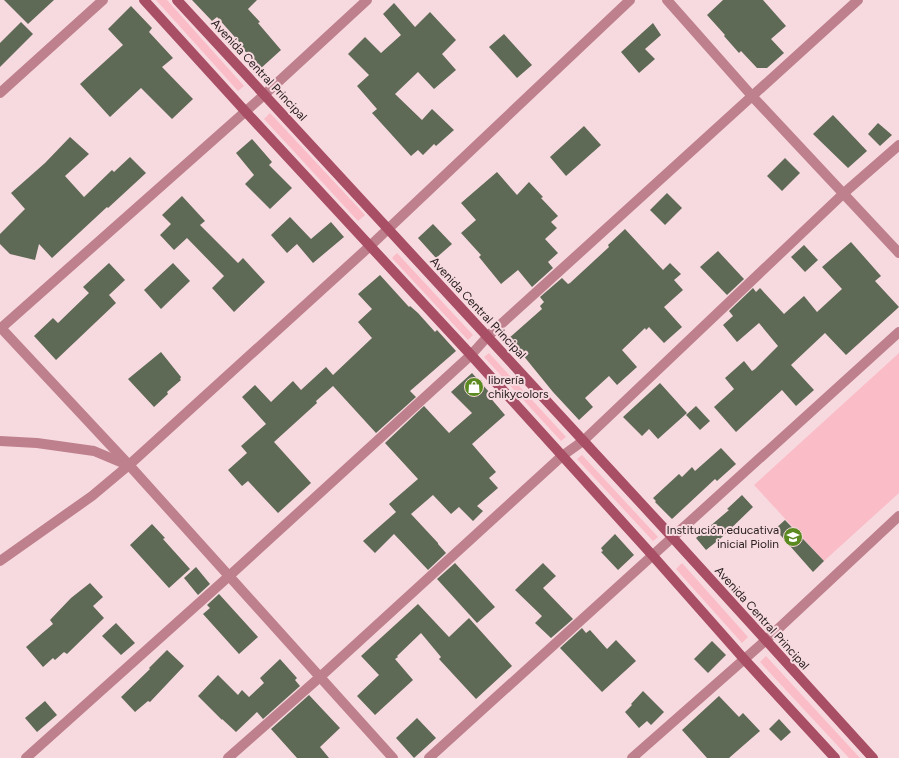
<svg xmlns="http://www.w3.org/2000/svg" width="899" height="758" viewBox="0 0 899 758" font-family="Figtree,sans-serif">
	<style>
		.green { fill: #fabcc7 }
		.building { fill: #5e6956 }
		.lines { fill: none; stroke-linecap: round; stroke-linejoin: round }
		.street { stroke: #bf808d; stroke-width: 10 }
		.secondary { stroke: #a84e65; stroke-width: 10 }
		.labels { text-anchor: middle; stroke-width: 4; stroke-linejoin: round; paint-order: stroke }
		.street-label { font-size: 12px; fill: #2b2123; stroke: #f7dadf }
		.poi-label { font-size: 12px; fill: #2b2123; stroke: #f7dadf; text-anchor: start }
	</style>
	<rect width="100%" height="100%" fill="#f7dadf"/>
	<g class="green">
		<path d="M156,0H167L244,86L238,91Z"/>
		<path d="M270,113L365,215L358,221L264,119Z"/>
		<path d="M397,253L473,335L468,340L392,258Z"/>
		<path d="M489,353L566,437L561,441L484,357Z"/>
		<path d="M899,353V493L824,561L754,485Z"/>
		<path d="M582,455L658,537L653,541L577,459Z"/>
		<path d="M682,563L748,637L742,643L676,569Z"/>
		<path d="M766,656L860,758H849L760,662Z"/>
	</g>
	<g class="building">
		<path d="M4,0H54L28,24Z"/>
		<path d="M192,0H257L248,9L260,22L258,23L281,50L260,69L240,45L241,44L217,17L212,21Z"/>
		<path d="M723,0H763L786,26L771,39L784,53L767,68H757L741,51L739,53L724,36L725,35L707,15Z"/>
		<path d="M394,3L415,27L430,12L456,40L442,54L456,70L434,89L418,72L395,94L422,120L432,109L454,130L436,146L434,144L423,155L418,150L411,156L372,113L377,109L357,86L369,75L348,54L365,37L381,53L401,35L383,14Z"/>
		<path d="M131,6L152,28L149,32L173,58L162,67L193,99L172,119L141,88L110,117L80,84L123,45L108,29Z"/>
		<path d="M21,22L33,34L0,67V43Z"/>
		<path d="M653,23L661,35L645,49L655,59L639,73L621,52Z"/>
		<path d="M504,34L532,65L517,78L489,47Z"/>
		<path d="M833,115L867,151L848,168L813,134Z"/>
		<path d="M878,123L892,135L880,146L868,134Z"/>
		<path d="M584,126L601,145L566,176L550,157Z"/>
		<path d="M70,137L89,154L65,176L84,197L112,170L114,172L130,157L146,173L108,208L107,207L52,258L39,244L35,260L10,254L0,244V234L25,209L11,193L45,163Z"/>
		<path d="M252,139L272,162L269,165L292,188L270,209L245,184L254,175L236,153Z"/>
		<path d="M785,158L800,173L782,191L767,176Z"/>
		<path d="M497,172L517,195L529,182L543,197L541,198L558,216L551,222L557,228L545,239L558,253L548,262L553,268L532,287L518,270L501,284L479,257L481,255L461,233L476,220L461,203Z"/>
		<path d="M667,193L682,208L665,225L650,210Z"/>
		<path d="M182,196L205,221L200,225L238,263L243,258L265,282L234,312L212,288L224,276L187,238L174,250L160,235L171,224L162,215Z"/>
		<path d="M290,217L311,239L331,222L344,237L313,263L297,244L287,253L271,235Z"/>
		<path d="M433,224L452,244L436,258L418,238Z"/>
		<path d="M625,229L663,270L670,263L681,274L674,280L683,290L664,307L682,327L664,343L649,327L646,330L645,328L622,350L637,367L617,385L609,376L585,398L593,407L579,420L553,392L518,349L516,350L507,340L542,309L540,306L544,302L540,297L562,278L568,284L570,283L609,247L608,245Z"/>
		<path d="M851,242L881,276L875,281L899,307L846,355L825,333L791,365L814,390L796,406L782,390L736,432L714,407L734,389L725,378L744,361L752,371L755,369L778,346L759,323L737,342L723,325L733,316L729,311L753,288L756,292L760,288L784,314L804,296L817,312L842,289L822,267Z"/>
		<path d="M804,245L818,260L805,272L791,257Z"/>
		<path d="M718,251L744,279L727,295L700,267Z"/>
		<path d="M109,263L125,280L109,295L116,303L56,360L34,336L53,318L58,323L89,293L83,287Z"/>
		<path d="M173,263L190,281L161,309L144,290Z"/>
		<path d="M380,275L409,307L410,306L418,313L435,332L437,330L456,351L410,391L416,397L376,433L333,386L316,401L317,403L274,442L311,483L278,513L248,481L242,486L228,470L247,453L241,446L266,424L242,397L255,385L271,402L293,381L301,390L326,367L333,375L372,338L358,322L372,309L358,294Z"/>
		<path d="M161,352L181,377L180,379L181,380L167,392L168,394L154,407L128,379Z"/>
		<path d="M472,373L490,393L488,395L505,415L472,444L496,472L489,478L498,488L477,506L483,511L473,521L459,507L451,514L433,495L411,514L438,543V544L446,553L428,570L394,534L375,553L363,541L396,512L389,504L418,479L385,443L424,406L449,433L472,413L451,392Z"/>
		<path d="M660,383L687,413L658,439L649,429L642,436L623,417Z"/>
		<path d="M696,406L710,421L700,430L686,415Z"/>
		<path d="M721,448L736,464L717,481L715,479L672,519L655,502L656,501L653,498L679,474L682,477L692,467L695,471Z"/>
		<path d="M742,495L753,507L721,538L706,550L696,538L729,510L727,509Z"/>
		<path d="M785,520L824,561L813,572L775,529Z"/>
		<path d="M152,524L165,538L163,539L190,569L169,588L130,545Z"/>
		<path d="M615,534L634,555L618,570L601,552L603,551L601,548Z"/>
		<path d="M455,563L495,607L477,623L437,579Z"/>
		<path d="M543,563L556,576L543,588L573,619L551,638L535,623L542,616L515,590Z"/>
		<path d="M196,567L210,584L198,595L184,578Z"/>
		<path d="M90,583L103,597L93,606L104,618L67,654L64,652L55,660L53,658L43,667L26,647L53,624L50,620L71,598Z"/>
		<path d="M219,594L258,637L239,654L203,614L210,608L207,605Z"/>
		<path d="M418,604L449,637L469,618L512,666L476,699L439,659L441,657L421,633L397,656L398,657L395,659L413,680L375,715L357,696L379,675L361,656Z"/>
		<path d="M116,623L135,643L121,655L102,636Z"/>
		<path d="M582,628L586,633L590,630L607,649L616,640L636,661L602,692L560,648Z"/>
		<path d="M712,641L726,655L708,673L694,659Z"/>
		<path d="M167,650L184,666L150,702L148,701L135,712L121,697L150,669L149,668Z"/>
		<path d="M280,659L297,678L295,680L300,686L263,719L257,712L236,732L222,719V720L198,696L218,675L238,695L242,690L249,697L264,683L260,678Z"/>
		<path d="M643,691L664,712L651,725L647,721L639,728L625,712L632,705L631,704Z"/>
		<path d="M309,695L340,728L320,747L329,758H297L271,729Z"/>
		<path d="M719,696L739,717L743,713L760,731L729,758H707L682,730Z"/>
		<path d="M45,701L57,715L37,732L25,718Z"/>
		<path d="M417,718L436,738L414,758L396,738Z"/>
		<path d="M779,719L791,732L781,741L769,729Z"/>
	</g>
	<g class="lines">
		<g class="street">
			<path d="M667,0L752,96L899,253"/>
			<path d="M0,93L103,0"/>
			<path d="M0,327L129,465L393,758"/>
			<path d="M0,329L264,95L367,0"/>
			<path d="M0,441L37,443L94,451L125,464"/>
			<path d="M0,561L92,496L129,465L370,246L630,0"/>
			<path d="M26,758L228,577L471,355L488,336L858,0"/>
			<path d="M228,758L320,677L562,456L583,441L844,193L899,145"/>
			<path d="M429,758L899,332"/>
			<path d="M632,758L765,641L899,516"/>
		</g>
		<g class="secondary">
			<path d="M144,0L245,111L471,355L653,556L744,659L835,758"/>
			<path d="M177,0L673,538L873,758"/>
		</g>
	</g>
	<defs>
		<g id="shop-disc" transform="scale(1)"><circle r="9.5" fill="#5b8b20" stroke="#f7dadf"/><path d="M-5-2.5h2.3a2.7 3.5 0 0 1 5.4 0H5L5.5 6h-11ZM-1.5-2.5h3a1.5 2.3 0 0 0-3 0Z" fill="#fff"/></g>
		<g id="school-disc" transform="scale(1)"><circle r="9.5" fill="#5b8b20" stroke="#f7dadf"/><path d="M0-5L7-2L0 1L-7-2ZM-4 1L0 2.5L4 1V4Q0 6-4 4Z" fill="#fff"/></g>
	</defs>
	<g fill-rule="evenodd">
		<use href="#shop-disc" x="474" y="387"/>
		<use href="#school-disc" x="793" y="537"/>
	</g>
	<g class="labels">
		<g class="street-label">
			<text transform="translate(259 70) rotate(47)" y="4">Avenida Central Principal</text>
			<text transform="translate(478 308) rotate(47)" y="4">Avenida Central Principal</text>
			<text transform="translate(762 618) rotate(48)" y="4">Avenida Central Principal</text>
		</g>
		<g class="poi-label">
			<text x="488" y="384">librería<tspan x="488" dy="14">chikycolors</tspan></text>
			<text x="779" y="534" text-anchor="end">Institución educativa<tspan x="779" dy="14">inicial Piolin</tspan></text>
		</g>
	</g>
</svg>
